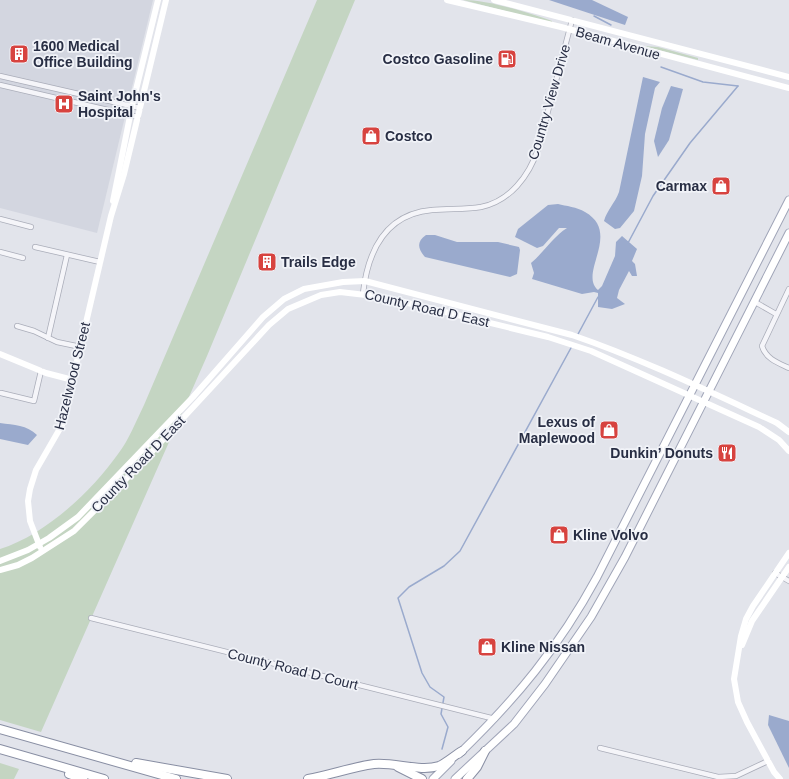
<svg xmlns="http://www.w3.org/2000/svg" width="789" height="779" viewBox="0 0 789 779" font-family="Helvetica,sans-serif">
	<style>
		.built { fill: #d3d6e0 }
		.green { fill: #c4d5c2 }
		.water { fill: #9aaacd }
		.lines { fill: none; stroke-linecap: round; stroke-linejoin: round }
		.stream { stroke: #9aaacd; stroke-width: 1.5 }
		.street-casing { stroke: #aaadb9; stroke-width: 6 }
		.primary-casing { stroke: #a0a5b8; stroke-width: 9 }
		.highway-casing { stroke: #888ea3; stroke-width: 10 }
		.street { stroke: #f5f5f9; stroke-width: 4.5 }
		.secondary { stroke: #fff; stroke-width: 6 }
		.primary { stroke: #fff; stroke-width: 7 }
		.highway { stroke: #fff; stroke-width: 8 }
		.labels { text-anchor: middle; stroke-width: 3.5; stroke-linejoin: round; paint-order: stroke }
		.street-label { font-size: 14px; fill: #282e44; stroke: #f1f3f8 }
		.poi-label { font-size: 14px; font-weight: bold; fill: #282e44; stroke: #f1f3f8; text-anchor: start }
	</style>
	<rect width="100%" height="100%" fill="#e2e4eb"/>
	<path class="built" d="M0,0H153L97,233L0,208Z"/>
	<g class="green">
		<path d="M317,0H355L207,356L41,732L0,720V549C45,535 91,492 118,454C129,440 136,421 144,405Z"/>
		<path d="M463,0C488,0 527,12 552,21V23Z"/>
		<path d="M643,46L658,47L698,58V60Z"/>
		<path d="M0,763L19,769L14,779H0Z"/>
	</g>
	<g class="water">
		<path d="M549,0H592L628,17L625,25Z"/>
		<path d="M643,77L660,82L655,88L645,134L642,176L634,211L620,228L615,229L604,221C607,210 615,203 619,192Z"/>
		<path d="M671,86L683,89L669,140L658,157L654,141L662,108Z"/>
		<path d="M558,204C566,206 577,207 585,212C622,233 578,273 598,290L602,286L615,256L616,242L622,236L637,249L632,261L635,264L637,276H632L629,271L619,290L617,298L625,304L612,309L598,307V293L594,292L582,294L532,279L534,273L531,263C544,252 553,237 567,228H559L543,246L537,248L515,237L518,229L548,205Z"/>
		<path d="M426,235H435L457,242H498L519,247L520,250L517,274L510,277L425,257C418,249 416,242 426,235Z"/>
		<path d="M0,423C14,425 27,425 37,435L28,445L0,439Z"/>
		<path d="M769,715L789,721V768L768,725Z"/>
	</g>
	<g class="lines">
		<g class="stream">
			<path d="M594,16L611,25"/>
			<path d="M661,67L703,82L738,86"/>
			<path d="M628,243L653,196L690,143L738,86"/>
			<path d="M577,336L598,297"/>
			<path d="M442,749L448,727L441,714L444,697L430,687L422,673L398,598L409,587L444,566L460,551L572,346"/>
		</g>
		<g class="street-casing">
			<g id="street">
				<path d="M0,76L140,108"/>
				<path d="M0,85L138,117"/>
				<path d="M0,219L31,227"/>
				<path d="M35,247L100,262"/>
				<path d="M0,252L23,258"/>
				<path d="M789,289L762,346C766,359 778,363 789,368"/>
				<path d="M363,293C368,251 385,214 432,210C448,208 464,210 481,207C510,201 529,176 538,149L572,20"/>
				<path d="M755,302L776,314"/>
				<path d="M17,326L34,331L57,342L81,347"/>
				<path d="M48,338L67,255"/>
				<path d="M1,393L34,401L41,371"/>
				<path d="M775,573L789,581"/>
				<path d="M91,618L495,719"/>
				<path d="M600,748L718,777L736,776L768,761"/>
			</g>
		</g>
		<g class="primary-casing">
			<g id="primary">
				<path d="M459,754C516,699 559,647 597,577L789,200"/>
				<path d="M433,779L451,761"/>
				<path d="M455,779L514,724L545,684L591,617L625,557L789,233"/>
			</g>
		</g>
		<g class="highway-casing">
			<g id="highway">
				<path d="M0,729L176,779"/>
				<path d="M0,749L104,779"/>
				<path d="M136,763L227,779"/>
				<path d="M398,767L422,779"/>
				<path d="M69,774L83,779"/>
				<path d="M308,779C330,775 352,767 374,764C395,762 420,772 439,766C446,763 455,755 462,751"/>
				<path d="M467,779L477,767L485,751"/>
			</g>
		</g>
		<use href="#street" class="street"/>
		<g class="secondary">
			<path d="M447,0L561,27L789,88"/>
			<path d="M494,0L789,77"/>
			<path d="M113,201L132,106L158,0"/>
			<path d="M0,354L46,373L73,380"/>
			<path d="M40,547L30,521L28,501L30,489L36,470L62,425L111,216L124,174L166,0"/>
			<path d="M0,561L28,550L49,538L78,517L193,397L263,317L284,299L304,289L343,282L365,281L572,335C642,359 710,392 777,423L789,432"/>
			<path d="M0,570L18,565L32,558L74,531L135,470L269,325L288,309L321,295L340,292L383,297L548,337L591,351L759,427L779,440L789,451"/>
			<path d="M742,645L752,621L789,567"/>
			<path d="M780,779L774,772L747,722L738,702L734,679L741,636L746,619L753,606L789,553"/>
		</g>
		<use href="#primary" class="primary"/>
		<use href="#highway" class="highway"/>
	</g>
	<defs>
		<g id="building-square" transform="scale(1)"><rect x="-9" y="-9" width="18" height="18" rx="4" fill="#d7433f" stroke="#f1f3f8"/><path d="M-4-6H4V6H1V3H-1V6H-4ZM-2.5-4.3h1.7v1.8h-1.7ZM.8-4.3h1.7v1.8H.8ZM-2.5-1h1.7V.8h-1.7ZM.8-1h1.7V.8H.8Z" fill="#fff"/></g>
		<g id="fuel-square" transform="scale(1)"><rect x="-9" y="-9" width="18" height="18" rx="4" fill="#d7433f" stroke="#f1f3f8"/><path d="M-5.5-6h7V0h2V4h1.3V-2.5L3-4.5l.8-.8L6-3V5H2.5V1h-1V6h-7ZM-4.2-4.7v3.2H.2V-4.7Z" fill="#fff"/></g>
		<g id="hospital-square" transform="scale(1)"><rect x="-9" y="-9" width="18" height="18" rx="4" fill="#d7433f" stroke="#f1f3f8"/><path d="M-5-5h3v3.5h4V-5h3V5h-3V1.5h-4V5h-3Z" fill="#fff"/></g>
		<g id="shop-square" transform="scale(1)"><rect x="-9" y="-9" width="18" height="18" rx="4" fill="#d7433f" stroke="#f1f3f8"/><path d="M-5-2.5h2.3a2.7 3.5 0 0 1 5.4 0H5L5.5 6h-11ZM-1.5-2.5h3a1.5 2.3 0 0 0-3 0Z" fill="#fff"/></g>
		<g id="restaurant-square" transform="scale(1)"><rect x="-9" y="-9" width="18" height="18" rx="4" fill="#d7433f" stroke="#f1f3f8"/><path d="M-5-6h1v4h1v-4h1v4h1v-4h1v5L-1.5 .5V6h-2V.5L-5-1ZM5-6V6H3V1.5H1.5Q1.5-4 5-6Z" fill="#fff"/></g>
	</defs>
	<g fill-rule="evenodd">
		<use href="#building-square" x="19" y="54"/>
		<use href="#fuel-square" x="507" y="59"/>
		<use href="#hospital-square" x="64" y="104"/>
		<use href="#shop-square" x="371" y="136"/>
		<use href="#shop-square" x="721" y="186"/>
		<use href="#building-square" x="267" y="262"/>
		<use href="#shop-square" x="609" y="430"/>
		<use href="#restaurant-square" x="727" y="453"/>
		<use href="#shop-square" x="559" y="535"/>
		<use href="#shop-square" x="487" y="647"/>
	</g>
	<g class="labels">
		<g class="street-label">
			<text transform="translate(618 43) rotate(16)" y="5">Beam Avenue</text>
			<text transform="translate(549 102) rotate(-74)" y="5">Country View Drive</text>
			<text transform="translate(427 308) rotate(13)" y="5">County Road D East</text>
			<text transform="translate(72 376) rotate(-76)" y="5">Hazelwood Street</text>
			<text transform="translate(138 464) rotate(-46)" y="5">County Road D East</text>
			<text transform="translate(293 669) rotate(14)" y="5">County Road D Court</text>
		</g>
		<g class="poi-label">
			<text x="33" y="51">1600 Medical<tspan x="33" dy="16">Office Building</tspan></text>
			<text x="493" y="64" text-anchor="end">Costco Gasoline</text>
			<text x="78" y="101">Saint John's<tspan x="78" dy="16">Hospital</tspan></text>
			<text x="385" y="141">Costco</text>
			<text x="707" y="191" text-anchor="end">Carmax</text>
			<text x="281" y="267">Trails Edge</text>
			<text x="595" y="427" text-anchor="end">Lexus of<tspan x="595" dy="16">Maplewood</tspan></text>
			<text x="713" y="458" text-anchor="end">Dunkin’ Donuts</text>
			<text x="573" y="540">Kline Volvo</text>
			<text x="501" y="652">Kline Nissan</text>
		</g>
	</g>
</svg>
